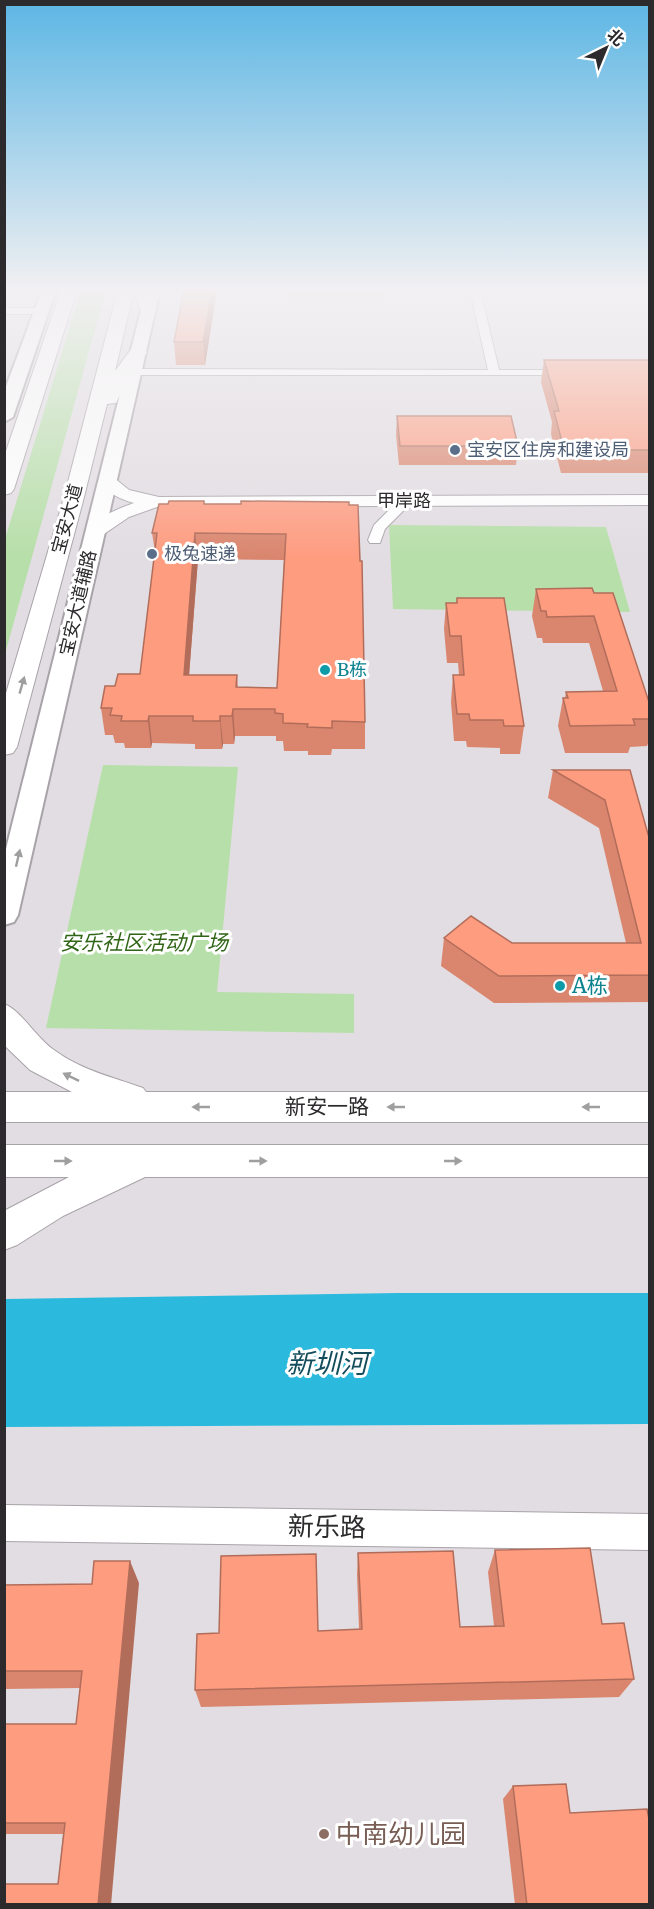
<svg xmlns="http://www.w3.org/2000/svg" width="654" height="1909" viewBox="0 0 654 1909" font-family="Merriweather,'Noto Sans SC',serif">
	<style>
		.green { fill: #b7dfa9 }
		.water { fill: #2bbade }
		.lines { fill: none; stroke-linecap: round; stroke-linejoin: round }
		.minor-casing { stroke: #a8a3a8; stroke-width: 2 }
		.tertiary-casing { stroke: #a8a3a8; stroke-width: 2 }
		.secondary-casing { stroke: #a8a3a8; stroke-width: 4 }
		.primary-casing { stroke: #a8a3a8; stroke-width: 2 }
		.minor { fill: #fff; fill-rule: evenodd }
		.tertiary { fill: #fff; fill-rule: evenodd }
		.secondary { fill: #fff; fill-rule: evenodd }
		.primary { fill: #fff; fill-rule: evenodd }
		.wall { fill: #da866e; fill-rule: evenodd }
		.shaded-wall { fill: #b26d5a }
		.building { fill: #fe9c80; stroke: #b26d5a; stroke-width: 1.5; fill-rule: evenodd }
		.oneway { fill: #a09fa0 }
		.service-dot { fill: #5c6f8a; stroke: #fff; stroke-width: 2 }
		.culture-dot { fill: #0f9aa8; stroke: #fff; stroke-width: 2 }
		.education-dot { fill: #8d6e63; stroke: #fff; stroke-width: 2 }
		.labels { text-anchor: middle; stroke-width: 6; stroke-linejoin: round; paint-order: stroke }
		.far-service-label { font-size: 18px; fill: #4e5e75; stroke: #fff; text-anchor: start }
		.far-street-label { font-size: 18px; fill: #2c2a2c; stroke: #fff }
		.far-culture-label { font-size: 18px; fill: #0d838f; stroke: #fff; text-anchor: start }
		.park-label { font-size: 21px; font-style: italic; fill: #306516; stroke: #fff }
		.culture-label { font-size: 21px; fill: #0d838f; stroke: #fff; text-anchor: start }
		.street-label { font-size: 21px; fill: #2c2a2c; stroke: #fff }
		.near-street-label { font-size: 26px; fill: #2c2a2c; stroke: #fff }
		.near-education-label { font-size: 26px; fill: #785e54; stroke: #fff; text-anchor: start }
		.near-water-label { font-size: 27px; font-style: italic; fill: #144d5c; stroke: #fff }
	</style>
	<rect width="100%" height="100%" fill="#e2dde2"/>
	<g class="green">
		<path d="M81,290H106L5,654V539Z"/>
		<path d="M286,290H386L387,297H286Z"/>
		<path d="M389,525L606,527L630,612L393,609Z"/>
		<path d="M103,765L238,767L217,992L354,994V1033L46,1028Z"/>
	</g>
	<path class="water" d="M398,1293H649V1424L5,1427V1299Z"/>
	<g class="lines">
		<g class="minor-casing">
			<g id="minor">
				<path d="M470,290H480L499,370H569L573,371V375H133L127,372L133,369L488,370Z"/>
				<path d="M4,308H41L46,311L41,314H4Z"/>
				<path d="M396,497L402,501L404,510L385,529L380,543H370L368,540L374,525L390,509L391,498Z"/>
			</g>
		</g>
		<g class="tertiary-casing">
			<g id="tertiary">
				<path d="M107,475L113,477L129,490L159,497L650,495V505L157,507L129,517L101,536H89L86,532C97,517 117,509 134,503C119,499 108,493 99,480Z"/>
				<path d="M4,1505L650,1514V1550L4,1541Z"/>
			</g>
		</g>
		<g class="secondary-casing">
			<g id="secondary">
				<path d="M42,290H56L13,417L4,422V392Z"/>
				<path d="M146,290H160L18,915L14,922L4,925V857Z"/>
			</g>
		</g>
		<g class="primary-casing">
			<g id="primary">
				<path d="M61,290H77L14,489L11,493L4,495V457Z"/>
				<path d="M118,290H134L115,371L132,348H144L147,352L129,377L116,403L107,404L83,501L17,747L13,753L4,755V700L63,501Z"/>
				<path d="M134,290H150L156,312L154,315H142Z"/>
				<path d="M4,1004C21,1010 36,1038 54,1050C81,1070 112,1077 143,1088L146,1092H650V1122H4V1092H72L30,1070L4,1045Z"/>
				<path d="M4,1145H650V1177H145L63,1216L17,1245L4,1250V1211L69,1177H4Z"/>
			</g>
		</g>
		<use href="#minor" class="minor"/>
		<use href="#tertiary" class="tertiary"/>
		<use href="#secondary" class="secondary"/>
		<use href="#primary" class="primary"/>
	</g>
	<g class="wall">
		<path d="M217,290L205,365H176L174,342Z"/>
		<path d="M544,360H650V473H561L551,434L552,422L541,382Z"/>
		<path d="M397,416L518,446L516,465H399L396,435Z"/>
		<path d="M205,504L360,561L365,722V749H332L331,755H308V751H284L283,741H276V736H235L234,744H223L222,749H195V744L152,743L151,748H125L124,743H115L113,735H105L101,708L115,686L140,674L155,552L152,533ZM198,559L284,560L277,688L238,687L237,675H189Z"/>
		<path d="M536,589L594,593L650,705V738L647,746L630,747L628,753H565L558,726L563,698H565L566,692L603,691L589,643H543L542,638H537L532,616Z"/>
		<path d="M457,598L524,726L520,754H500V748L467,747L466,741H454L451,702L453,675H459L458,663H447L444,629L446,603H456Z"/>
		<path d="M553,770H630L650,841V1002L494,1003L441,966L444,938L512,943H626L599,828L548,798Z"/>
		<path d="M495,1550L602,1624L634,1679L619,1697L201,1707L195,1690L359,1629L357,1575L358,1553L460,1627L494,1626L488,1572Z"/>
		<path d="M139,1583L58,1884L63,1834H4V1724H76L80,1688L4,1689V1585Z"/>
		<path d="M513,1786L570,1813L650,1905H515L503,1799Z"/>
	</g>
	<g class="shaded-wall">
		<path d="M212,290H217L205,365L203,342Z"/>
		<path d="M195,533L198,559L187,702L184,675Z"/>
		<path d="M233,709L235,736L234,744L232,716Z"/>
		<path d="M149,716L152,743L151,748L148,721Z"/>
		<path d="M220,716L223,744L222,749L220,721Z"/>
		<path d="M130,1561L139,1583L111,1905H98Z"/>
	</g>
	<g class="building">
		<path d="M184,290H212L203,342H174Z"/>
		<path d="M544,360H650V450H564L554,411H559Z"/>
		<path d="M397,416H511L518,446H400Z"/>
		<path d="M169,501H204V504H241V501L349,502V505H358L360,561H362L365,722L332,721V728L307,727L308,724L283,723V714L275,713V709H233L232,716H220V721H193V716H149L148,721H121L122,716L110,715L112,708H101L105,686H115L118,674H140L157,533H152L159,504H168ZM195,533L286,534L277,688L236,687L237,675H184Z"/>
		<path d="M592,588L594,593H613L650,705V719H633L635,725L570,726L563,698H568L566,692L617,691L594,616L547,617L546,611H541L536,589Z"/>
		<path d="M457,598H504L524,726H504L503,720H470L469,714H457L453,675H464L461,636H450L446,603H457Z"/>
		<path d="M553,770H630L650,841V975L499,976L444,938L471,916L512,943H641L605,800Z"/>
		<path d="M590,1548L602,1624L624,1623L634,1679L195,1690L197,1634L219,1633L221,1556L316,1554L318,1631L362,1629L358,1553L453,1551L460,1627L504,1626L495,1550Z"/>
		<path d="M94,1561H130L98,1905H4V1884H58L65,1823H4V1724H76L82,1671H4V1585L92,1584Z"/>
		<path d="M566,1784L570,1813L647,1809L650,1824V1905H527L513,1786Z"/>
	</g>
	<defs><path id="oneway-solid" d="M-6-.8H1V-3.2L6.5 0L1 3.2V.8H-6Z" transform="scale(1.5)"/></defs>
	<g class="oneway">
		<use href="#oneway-solid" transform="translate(22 685) rotate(-74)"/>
		<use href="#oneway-solid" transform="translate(18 858) rotate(-77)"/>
		<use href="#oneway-solid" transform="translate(71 1077) rotate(-154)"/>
		<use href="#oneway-solid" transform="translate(201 1107) rotate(180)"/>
		<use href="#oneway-solid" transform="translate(396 1107) rotate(180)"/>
		<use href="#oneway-solid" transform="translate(591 1107) rotate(180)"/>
		<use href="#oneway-solid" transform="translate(63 1161)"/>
		<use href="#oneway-solid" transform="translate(258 1161)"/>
		<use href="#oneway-solid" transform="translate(453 1161)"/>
	</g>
	<linearGradient id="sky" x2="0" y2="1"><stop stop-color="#5cb6e4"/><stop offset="0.52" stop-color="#f2f0f2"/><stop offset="1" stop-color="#f2f0f2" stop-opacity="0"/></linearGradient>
	<rect width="654" height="557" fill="url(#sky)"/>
	<g class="service-dot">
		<circle cx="455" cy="450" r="6"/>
		<circle cx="152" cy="554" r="6"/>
	</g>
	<g class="culture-dot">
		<circle cx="325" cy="670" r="6"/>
		<circle cx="560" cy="986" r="6"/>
	</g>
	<circle class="education-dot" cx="324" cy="1834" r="6"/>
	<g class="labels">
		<g class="far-service-label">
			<text x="467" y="456">宝安区住房和建设局</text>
			<text x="164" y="560">极兔速递</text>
		</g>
		<g class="far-street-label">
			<text x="404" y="507">甲岸路</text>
			<text transform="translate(67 519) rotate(-75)" y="6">宝安大道</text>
			<text transform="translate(78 603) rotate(-77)" y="6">宝安大道辅路</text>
		</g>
		<g class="far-culture-label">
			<text x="337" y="676">B栋</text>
		</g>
		<g class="park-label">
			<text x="144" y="950">安乐社区活动广场</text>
		</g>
		<g class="culture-label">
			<text x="572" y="993">A栋</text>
		</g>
		<g class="street-label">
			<text x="327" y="1114">新安一路</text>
		</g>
		<g class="near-street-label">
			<text transform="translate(327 1527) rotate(1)" y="9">新乐路</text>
		</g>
		<g class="near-education-label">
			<text x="336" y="1843">中南幼儿园</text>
		</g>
		<g class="near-water-label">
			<text x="327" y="1373">新圳河</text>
		</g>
	</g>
	<rect width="654" height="1909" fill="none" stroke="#2c2a2c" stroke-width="12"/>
	<g transform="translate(606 48) rotate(43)" stroke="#ffffff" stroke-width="4.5" paint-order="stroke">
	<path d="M0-4.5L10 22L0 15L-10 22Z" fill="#2c2a2c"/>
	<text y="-9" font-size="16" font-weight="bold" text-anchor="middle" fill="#2c2a2c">北</text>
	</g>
</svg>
